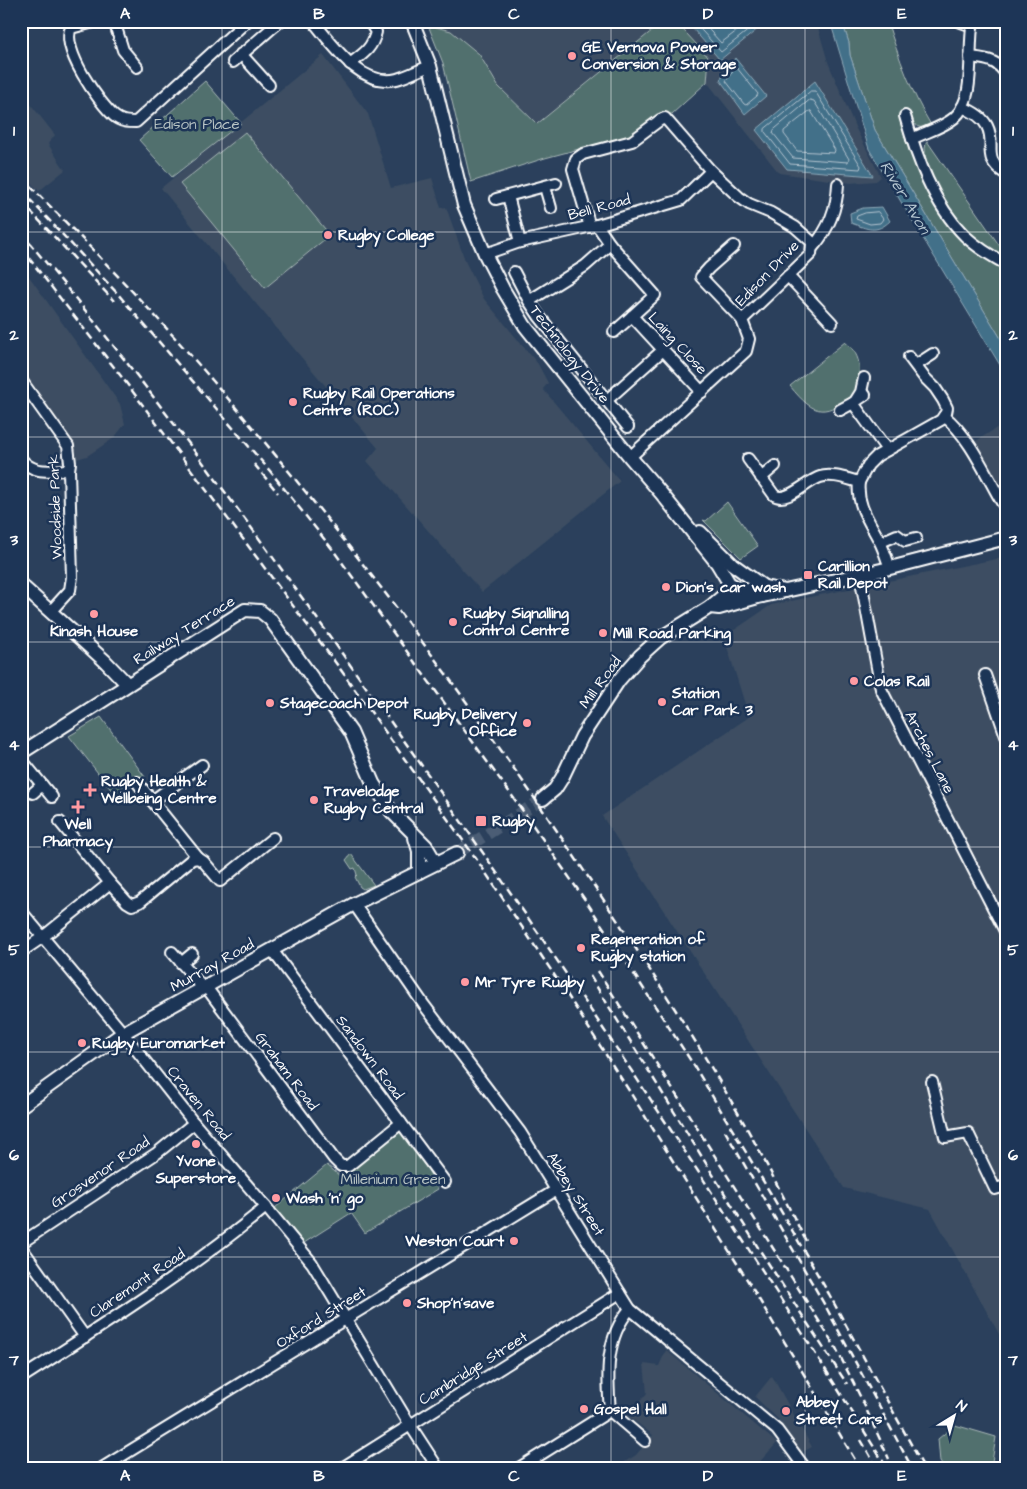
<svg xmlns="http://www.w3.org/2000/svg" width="1027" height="1489" viewBox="0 0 1027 1489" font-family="'Architects Daughter',sans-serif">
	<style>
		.built { fill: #3c4d62 }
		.green { fill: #516f6e; stroke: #a8b7b6 }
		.water { fill: #436f89; stroke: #8ea9b8 }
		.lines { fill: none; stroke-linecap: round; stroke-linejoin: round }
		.shore { stroke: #b4c5d0; stroke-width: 1 }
		.tertiary-tunnel { stroke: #4b5d74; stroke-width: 12; stroke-dasharray: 12 6; stroke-linecap: butt }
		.minor-casing { stroke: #fff; stroke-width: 14 }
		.tertiary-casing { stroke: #fff; stroke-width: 16 }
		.minor { stroke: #1d3557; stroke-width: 10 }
		.tertiary { stroke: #1d3557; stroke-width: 12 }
		.rail { stroke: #fff; stroke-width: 2.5; stroke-dasharray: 8 4; stroke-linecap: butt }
		.grid { fill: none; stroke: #fff; stroke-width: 1; stroke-opacity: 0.55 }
		.poi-dot { fill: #ff9aa2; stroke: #1d3557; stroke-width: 2 }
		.labels { text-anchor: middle; stroke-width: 5; stroke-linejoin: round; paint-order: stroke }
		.poi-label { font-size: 15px; font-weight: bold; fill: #fff; stroke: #1d3557; text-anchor: start }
		.park-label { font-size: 15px; fill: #b9c5c5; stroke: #1d3557 }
		.street-label { font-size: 15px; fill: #fff; stroke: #1d3557 }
		.water-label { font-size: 16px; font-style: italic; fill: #b4c5d0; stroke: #1d3557 }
		.neatline { fill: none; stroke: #fff; stroke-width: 2 }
		.grid-label { font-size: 16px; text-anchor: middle; font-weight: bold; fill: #fff }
	</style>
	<rect width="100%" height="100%" fill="#2b405c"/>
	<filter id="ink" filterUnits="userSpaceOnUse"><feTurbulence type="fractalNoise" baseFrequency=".02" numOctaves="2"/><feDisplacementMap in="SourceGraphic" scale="10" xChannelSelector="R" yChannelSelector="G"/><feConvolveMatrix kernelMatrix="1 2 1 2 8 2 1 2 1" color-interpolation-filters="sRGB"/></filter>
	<g filter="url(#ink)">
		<g class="built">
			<path d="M426,21H664L537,124L498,86L479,54L451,31L428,25Z"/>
			<path d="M675,21H816L828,62L856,129L881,177L876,181L851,183L779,173L707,82L709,58Z"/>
			<path d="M323,55L368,114L391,188L432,178L441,208L446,207L466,263L484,299L538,364L548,383L543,389L620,481L482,592L367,461L378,448L252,299L161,188Z"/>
			<path d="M21,92L55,135L48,144L65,170L39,191L21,173Z"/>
			<path d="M21,265L120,404L125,424L114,438L87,456L74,460L71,453L73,446L68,434L21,370Z"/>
			<path d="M1006,422V498L976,441Z"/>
			<path d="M1006,557V1338L999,1334L930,1209L844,1188L602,816L749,717L724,637L771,605Z"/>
			<path d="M666,1350L777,1443L754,1468H615L636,1455L653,1435L628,1416L647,1393L644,1364L659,1366Z"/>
			<path d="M772,1376L812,1447L801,1453L779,1420L755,1397Z"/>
		</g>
		<g class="green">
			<path d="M664,21H675L709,58L707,82L672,114L660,115L628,136L545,158L471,182L443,63L428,25L451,31L479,54L498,86L537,124Z"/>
			<path d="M842,21H887C899,58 911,92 931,125C917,131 914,125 908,113L899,115C909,142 921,168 933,193C939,207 945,222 955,234C968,249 988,262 1006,269V347L875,130L850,55L849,43Z"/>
			<path d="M205,81L241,123L172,177L139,140Z"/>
			<path d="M245,132L330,235L265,288L180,184Z"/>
			<path d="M927,141L1006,255V256C992,251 979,245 969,234C963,229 957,223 953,217C942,203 918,157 927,141Z"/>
			<path d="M845,342C864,357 860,372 856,393C825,416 816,418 790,386Z"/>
			<path d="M727,502L758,546L741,558L703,520L706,521Z"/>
			<path d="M101,717L145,777L116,796L69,736Z"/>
			<path d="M351,854L374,885L363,889L360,887L355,877L357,875L355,868L352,869L346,860Z"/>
			<path d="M400,1130L428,1170L438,1189L365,1233L351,1213L304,1243L275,1208L327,1165L341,1177Z"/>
			<path d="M955,1425L996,1437L991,1468H944L940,1462L938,1439Z"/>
		</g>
		<g class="water">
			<path d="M686,21H763L765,23L720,60Z"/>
			<path d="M830,21H842L849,43L850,55L875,130L1006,347V375L869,149Z"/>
			<path d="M735,58L766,96L745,114L720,80Z"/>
			<path d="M815,81L873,176L787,169L756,130Z"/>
			<path d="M882,207L890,221C876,234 868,229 851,223L850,213L863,208Z"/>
		</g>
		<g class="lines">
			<g class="shore">
				<path d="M693,21L721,52L760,21"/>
				<path d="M701,21L721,43L750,21"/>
				<path d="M737,68L758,94L757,96L746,105L744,104L726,81L734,69Z"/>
				<path d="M811,91H815L861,166L860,169L790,164L765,132V129Z"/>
				<path d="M810,100L814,101L849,159L848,162L793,158L773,133L774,130Z"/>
				<path d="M811,111L835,150L834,153L797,151L784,134V131L808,112Z"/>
				<path d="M878,212L883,219L880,223L870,224L856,219L857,216L865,213Z"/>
			</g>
			<path class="tertiary-tunnel" d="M457,853L543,799"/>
			<g class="minor-casing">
				<g id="minor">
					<path d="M98,21L71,28C60,48 99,103 114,116C121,122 128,122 136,122L247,21"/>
					<path d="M114,21L123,50L137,67"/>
					<path d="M313,21C333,45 361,88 397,79C408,76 419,70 430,66"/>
					<path d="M958,21L972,26"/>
					<path d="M241,54L269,85"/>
					<path d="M970,57C985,59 996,59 1006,74"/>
					<path d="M233,62L280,21"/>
					<path d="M350,64C363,54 372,49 376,32L369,21"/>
					<path d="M962,107C972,111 982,116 987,126C997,145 980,158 1006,174"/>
					<path d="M905,116C917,158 933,204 965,236C977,247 991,256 1006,264"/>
					<path d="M912,139C925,132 942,128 954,118C977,99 967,49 973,21"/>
					<path d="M545,187L551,208"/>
					<path d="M508,196L520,242"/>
					<path d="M496,199L556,183"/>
					<path d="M597,225L610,244L655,295L632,316L702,392"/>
					<path d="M590,227L573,169L576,159L583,154L632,141L660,120L665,118L711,171L739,197L749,204L771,213L795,227L812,242L811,254L742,320L749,339L746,351L630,457"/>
					<path d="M610,244L585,266L529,301L539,316L628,427"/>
					<path d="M734,246L709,268L701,277L742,320"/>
					<path d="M813,247C829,229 837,208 838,184"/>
					<path d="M485,254L520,242L597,225L681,200L711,171"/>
					<path d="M514,272L529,301"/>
					<path d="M788,276L832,323"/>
					<path d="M614,332L632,316"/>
					<path d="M916,365L933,354"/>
					<path d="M21,380L68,446L70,463L69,470L72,577L70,590L51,611"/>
					<path d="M865,395L853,403L887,450"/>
					<path d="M607,400L663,350"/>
					<path d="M856,400L861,392L864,378"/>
					<path d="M840,410L853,403"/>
					<path d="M944,416C969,435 987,477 1003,504"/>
					<path d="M21,459C34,475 50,470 69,470"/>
					<path d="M748,459L774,495C786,504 807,481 820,477C832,473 847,479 859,482C856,505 870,522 880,542C884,550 887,560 890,568"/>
					<path d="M761,478L775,466"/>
					<path d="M859,482L868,465L877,456L941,420L946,413L947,408L943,400L935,388L924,377L909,357"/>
					<path d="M881,542L897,535L905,541L916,538"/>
					<path d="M860,575L881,689L1006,933"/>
					<path d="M985,675L1006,736"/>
					<path d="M21,759L52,797"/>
					<path d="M137,782L198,858"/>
					<path d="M33,793L42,785"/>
					<path d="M152,801L202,765"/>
					<path d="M60,822L110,883"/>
					<path d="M354,904L424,1005L520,1132L630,1309L777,1430L805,1468"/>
					<path d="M21,911L123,1033L194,1123L266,1207L312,1263L410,1425L438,1468"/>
					<path d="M272,950L445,1182"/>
					<path d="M21,952L43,937L110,883L127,902L132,905L140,902L192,859L198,858L204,862L220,881L273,838"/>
					<path d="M172,952L203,988"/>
					<path d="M181,963L192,954"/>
					<path d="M206,987L334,1159L341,1166H348L401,1123"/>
					<path d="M932,1082L945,1137L968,1133L995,1189L1006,1186"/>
					<path d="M21,1243L157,1153L194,1123"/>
					<path d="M21,1247L85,1337"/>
					<path d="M630,1309C605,1338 607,1375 610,1411L645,1441"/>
					<path d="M21,1378C105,1324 190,1270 266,1207"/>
					<path d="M102,1468L556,1190"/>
					<path d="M342,1468L620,1293"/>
					<path d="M519,1468L610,1411"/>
				</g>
			</g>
			<g class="tertiary-casing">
				<g id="tertiary">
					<path d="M412,21L430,66L464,205L485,254L503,289L525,326L630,457L661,493L717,563L729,583L742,591L762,596"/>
					<path d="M700,532L732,564L764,587"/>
					<path d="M21,585L105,661L127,684"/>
					<path d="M710,607L719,608L758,597L890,568L1006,538"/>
					<path d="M21,753L245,610L260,611L270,619L351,732L373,783L391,811L426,846L436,863"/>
					<path d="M543,799L555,789L562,778L582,736L619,680L640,656L660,638L710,607L724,595L764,587L785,591"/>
					<path d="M415,838L419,851V872"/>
					<path d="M21,1106L123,1033L354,904L457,853"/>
				</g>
			</g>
			<use href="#minor" class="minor"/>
			<use href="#tertiary" class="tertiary"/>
			<g class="rail">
				<path d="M21,177C87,243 152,310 213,381C336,524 451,675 557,831C621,925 684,1019 741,1118C764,1158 785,1200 806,1241"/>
				<path d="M21,190L117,293L270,471L333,550L518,804L590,907L693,1064L771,1194L829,1294L924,1468"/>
				<path d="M21,201L114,301"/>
				<path d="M21,233C149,383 264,544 378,704C556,953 726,1208 887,1468"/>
				<path d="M21,248L124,380L338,666L477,860L559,982L628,1089L748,1281L860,1468"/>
				<path d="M254,464L278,493"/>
				<path d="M598,971L836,1348L861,1398L889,1459"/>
				<path d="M590,976L759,1249L847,1384"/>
				<path d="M725,1131L827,1309L912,1468"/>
				<path d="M861,1440L877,1468"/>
			</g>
		</g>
	</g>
	<path class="grid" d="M222,21V1468M416,21V1468M611,21V1468M805,21V1468M21,232H1006M21,437H1006M21,642H1006M21,847H1006M21,1052H1006M21,1257H1006"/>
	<g class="poi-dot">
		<circle cx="572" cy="56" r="5"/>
		<circle cx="328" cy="235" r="5"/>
		<circle cx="293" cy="402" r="5"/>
		<rect x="803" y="570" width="10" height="10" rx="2.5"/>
		<circle cx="666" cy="587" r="5"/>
		<circle cx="94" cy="614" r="5"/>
		<circle cx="453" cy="622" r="5"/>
		<circle cx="603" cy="633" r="5"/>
		<circle cx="854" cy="681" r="5"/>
		<circle cx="662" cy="702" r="5"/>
		<circle cx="270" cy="703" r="5"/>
		<circle cx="527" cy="723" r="5"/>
		<path d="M87.5 782.5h5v5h5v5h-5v5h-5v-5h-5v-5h5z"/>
		<circle cx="314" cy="800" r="5"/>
		<path d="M75.5 799.5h5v5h5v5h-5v5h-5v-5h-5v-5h5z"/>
		<rect x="475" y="815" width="12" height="12" rx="2.5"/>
		<circle cx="581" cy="948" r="5"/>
		<circle cx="465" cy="982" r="5"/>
		<circle cx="82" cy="1043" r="5"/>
		<circle cx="196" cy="1144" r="5"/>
		<circle cx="276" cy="1198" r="5"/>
		<circle cx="514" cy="1241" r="5"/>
		<circle cx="407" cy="1303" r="5"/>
		<circle cx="584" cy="1409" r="5"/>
		<circle cx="786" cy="1411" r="5"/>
	</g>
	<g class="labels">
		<g class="poi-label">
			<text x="582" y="52">GE Vernova Power<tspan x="582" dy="17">Conversion &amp; Storage</tspan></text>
			<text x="338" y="240">Rugby College</text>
			<text x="303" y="398">Rugby Rail Operations<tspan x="303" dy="17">Centre (ROC)</tspan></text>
			<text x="818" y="571">Carillion<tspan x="818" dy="17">Rail Depot</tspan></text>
			<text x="676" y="592">Dion's car wash</text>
			<text x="463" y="618">Rugby Signalling<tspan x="463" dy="17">Control Centre</tspan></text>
			<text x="94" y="636" text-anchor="middle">Kinash House</text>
			<text x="613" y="638">Mill Road Parking</text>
			<text x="864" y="686">Colas Rail</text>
			<text x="672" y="698">Station<tspan x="672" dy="17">Car Park 3</tspan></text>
			<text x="280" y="708">Stagecoach Depot</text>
			<text x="517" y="719" text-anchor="end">Rugby Delivery<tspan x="517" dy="17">Office</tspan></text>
			<text x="101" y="786">Rugby Health &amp;<tspan x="101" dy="17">Wellbeing Centre</tspan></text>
			<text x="324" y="796">Travelodge<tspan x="324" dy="17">Rugby Central</tspan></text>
			<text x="492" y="826">Rugby</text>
			<text x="78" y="829" text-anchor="middle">Well<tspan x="78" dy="17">Pharmacy</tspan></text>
			<text x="591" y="944">Regeneration of<tspan x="591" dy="17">Rugby station</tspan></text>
			<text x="475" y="987">Mr Tyre Rugby</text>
			<text x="92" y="1048">Rugby Euromarket</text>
			<text x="196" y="1166" text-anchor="middle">Yvone<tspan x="196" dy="17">Superstore</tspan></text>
			<text x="286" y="1203">Wash 'n' go</text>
			<text x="504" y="1246" text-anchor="end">Weston Court</text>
			<text x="417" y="1308">Shop'n'save</text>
			<text x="796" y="1407">Abbey<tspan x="796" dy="17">Street Cars</tspan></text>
			<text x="594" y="1414">Gospel Hall</text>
		</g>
		<g class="park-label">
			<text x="197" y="129">Edison Place</text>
			<text x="393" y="1184">Millenium Green</text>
		</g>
		<g class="street-label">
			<text transform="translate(599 207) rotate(-15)" y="5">Bell Road</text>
			<text transform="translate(767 273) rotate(-46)" y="5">Edison Drive</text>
			<text transform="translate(678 343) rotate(47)" y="5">Laing Close</text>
			<text transform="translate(570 354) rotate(52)" y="5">Technology Drive</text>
			<text transform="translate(55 507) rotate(-92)" y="5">Woodside Park</text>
			<text transform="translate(184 630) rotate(-32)" y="5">Railway Terrace</text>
			<text transform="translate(600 682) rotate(-54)" y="5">Mill Road</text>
			<text transform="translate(930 752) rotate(63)" y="5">Arches Lane</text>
			<text transform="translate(212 965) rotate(-29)" y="5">Murray Road</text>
			<text transform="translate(370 1057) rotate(53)" y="5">Sandown Road</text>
			<text transform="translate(287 1071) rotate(53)" y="5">Graham Road</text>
			<text transform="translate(199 1103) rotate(51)" y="5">Craven Road</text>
			<text transform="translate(100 1172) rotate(-34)" y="5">Grosvenor Road</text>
			<text transform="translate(576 1194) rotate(58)" y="5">Abbey Street</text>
			<text transform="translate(137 1283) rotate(-34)" y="5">Claremont Road</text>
			<text transform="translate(321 1317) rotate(-32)" y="5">Oxford Street</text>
			<text transform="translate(473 1368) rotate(-32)" y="5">Cambridge Street</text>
		</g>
		<g class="water-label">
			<text transform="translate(906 197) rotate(59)" y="6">River Avon</text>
		</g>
	</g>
	<rect width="1027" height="1489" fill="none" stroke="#1d3557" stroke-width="55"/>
	<g transform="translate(954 1416) rotate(37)" stroke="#1d3557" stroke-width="4" paint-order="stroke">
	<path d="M0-4L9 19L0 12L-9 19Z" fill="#ffffff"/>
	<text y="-8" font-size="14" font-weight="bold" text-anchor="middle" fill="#ffffff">N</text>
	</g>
	<rect x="28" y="28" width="972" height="1434" class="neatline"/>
	<g class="grid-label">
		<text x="125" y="19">A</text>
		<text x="319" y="19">B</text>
		<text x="514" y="19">C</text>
		<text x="708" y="19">D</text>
		<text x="902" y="19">E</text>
		<text x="14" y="136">1</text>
		<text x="1013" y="136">1</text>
		<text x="14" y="340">2</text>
		<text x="1013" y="340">2</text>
		<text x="14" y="545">3</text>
		<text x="1013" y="545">3</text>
		<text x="14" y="750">4</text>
		<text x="1013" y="750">4</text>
		<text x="14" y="955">5</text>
		<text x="1013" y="955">5</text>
		<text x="14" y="1160">6</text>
		<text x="1013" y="1160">6</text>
		<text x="14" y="1365">7</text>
		<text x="1013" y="1365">7</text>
		<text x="125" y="1481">A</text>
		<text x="319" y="1481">B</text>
		<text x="514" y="1481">C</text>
		<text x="708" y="1481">D</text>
		<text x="902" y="1481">E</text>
	</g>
</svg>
